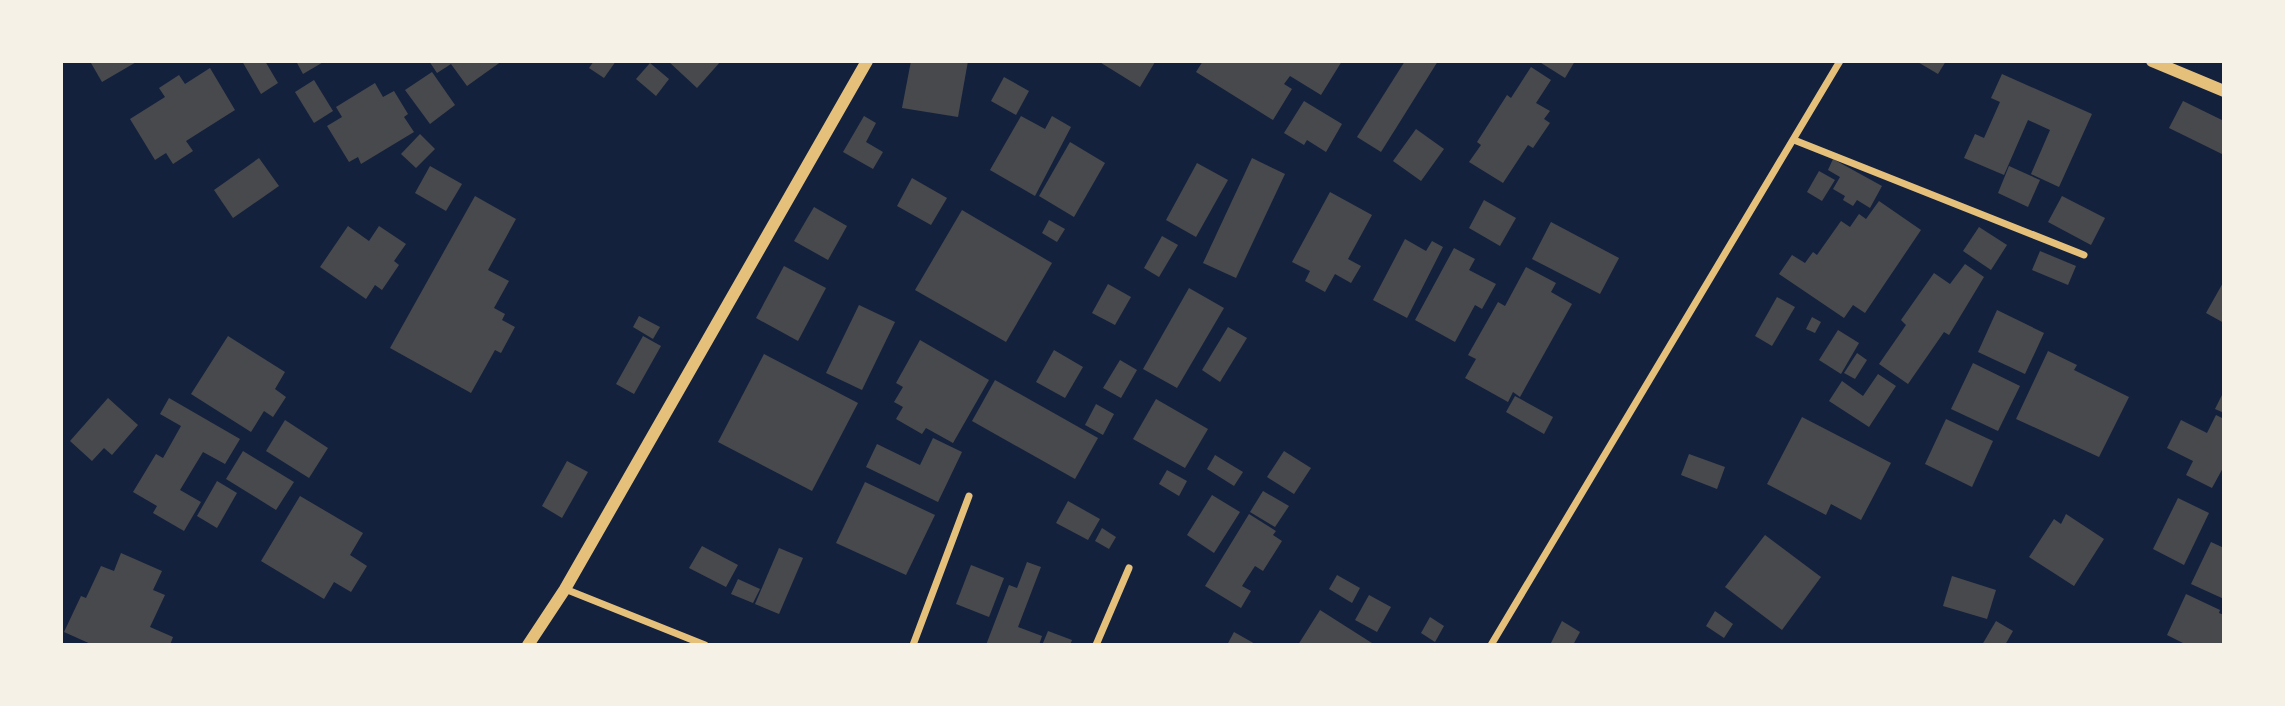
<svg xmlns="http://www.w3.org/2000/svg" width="2285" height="706" viewBox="0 0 2285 706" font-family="'Public Sans',sans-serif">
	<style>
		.building { fill: #48494c }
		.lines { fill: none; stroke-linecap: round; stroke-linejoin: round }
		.minor { stroke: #e5c07b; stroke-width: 7 }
		.tertiary { stroke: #e5c07b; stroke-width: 12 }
	</style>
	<rect width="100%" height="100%" fill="#14213d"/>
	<g class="building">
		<path d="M94,61H138L102,82L91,63Z"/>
		<path d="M242,61H265L278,83L261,94Z"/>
		<path d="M296,61H325L303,74Z"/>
		<path d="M429,61H502L467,86L451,64L437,73Z"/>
		<path d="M594,61H616L604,78L589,68Z"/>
		<path d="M668,61H721L697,88Z"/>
		<path d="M911,61H968L958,117L902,108Z"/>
		<path d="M1098,61H1153L1155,62L1140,87Z"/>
		<path d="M1203,61H1342L1321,95L1290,76L1284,84L1292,89L1273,120L1196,72Z"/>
		<path d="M1405,61H1438L1381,152L1357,137Z"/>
		<path d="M1538,61H1575L1565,78Z"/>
		<path d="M1916,61H1946L1938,74Z"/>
		<path d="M650,63L669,79L656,96L636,79Z"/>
		<path d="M1531,67L1551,80L1536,103L1550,111L1544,119L1550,123L1533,148L1528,145L1503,183L1469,162L1481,145L1477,142L1507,95L1511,98Z"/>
		<path d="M210,68L235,110L186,141L193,151L173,164L166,153L155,160L130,119L165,97L159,88L179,75L185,84Z"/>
		<path d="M432,72L455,105L430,124L405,90Z"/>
		<path d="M2002,74L2092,114L2059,187L2031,174L2050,130L2028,120L2004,175L1964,158L1975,134L1984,138L2000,102L1991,98Z"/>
		<path d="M1004,77L1029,91L1016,115L991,101Z"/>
		<path d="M314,80L333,111L314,123L295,92Z"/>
		<path d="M375,83L383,97L394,91L408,114L404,117L414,132L361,164L358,157L349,162L327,126L342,117L336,107Z"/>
		<path d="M1304,101L1342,124L1326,152L1307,140L1304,145L1284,133Z"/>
		<path d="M2183,101L2224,121V155L2169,128Z"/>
		<path d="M864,116L876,123L866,142L883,152L873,169L843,152Z"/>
		<path d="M1021,116L1045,129L1052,116L1071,127L1035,196L990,170Z"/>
		<path d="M1416,129L1444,149L1421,181L1393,161Z"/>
		<path d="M420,134L435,149L416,168L401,154Z"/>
		<path d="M1070,142L1105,163L1074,217L1039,196Z"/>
		<path d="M259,158L279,186L233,218L214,190Z"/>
		<path d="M1252,158L1285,174L1236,278L1203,263Z"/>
		<path d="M1833,159L1882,186L1870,208L1857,200L1853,206L1843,200L1845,196L1833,189L1840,177L1828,170Z"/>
		<path d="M1197,163L1228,180L1196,237L1166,220Z"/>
		<path d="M430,166L462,184L446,211L415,193Z"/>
		<path d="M2009,166L2040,180L2028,207L1998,193Z"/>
		<path d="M1819,171L1835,180L1822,201L1807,192Z"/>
		<path d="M912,178L947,198L931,225L897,206Z"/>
		<path d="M1330,192L1372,215L1348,259L1361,266L1351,283L1335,274L1325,292L1305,281L1310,271L1292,262Z"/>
		<path d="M475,196L516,219L488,270L509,281L494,308L505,314L502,320L515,327L501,353L495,350L471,393L390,348Z"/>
		<path d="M2062,196L2105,218L2091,245L2048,222Z"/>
		<path d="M1484,200L1516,218L1500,246L1469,228Z"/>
		<path d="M1879,201L1921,230L1865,313L1853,305L1844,318L1779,274L1792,255L1805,263L1813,252L1817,255L1841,221L1850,227L1859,214L1866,219Z"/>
		<path d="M814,207L847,226L828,260L794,241Z"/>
		<path d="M962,210L1052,263L1006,342L915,290Z"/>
		<path d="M1049,220L1065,229L1057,242L1042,233Z"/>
		<path d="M1551,222L1619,258L1600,294L1532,259Z"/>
		<path d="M348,226L369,241L379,226L406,244L394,261L399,265L382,290L375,285L366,299L320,267Z"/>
		<path d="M1979,227L2007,245L1991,270L1963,251Z"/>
		<path d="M1162,236L1178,245L1159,277L1144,268Z"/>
		<path d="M1405,239L1426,251L1432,241L1443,247L1407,318L1373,300Z"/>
		<path d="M1454,248L1475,259L1469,270L1496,284L1482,309L1475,305L1455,342L1415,320Z"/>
		<path d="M2040,251L2076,266L2068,285L2032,270Z"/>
		<path d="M1965,264L1984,277L1949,335L1944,332L1908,384L1879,364L1906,325L1901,320L1934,273L1950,284Z"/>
		<path d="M784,266L826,288L798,341L756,318Z"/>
		<path d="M1526,267L1556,283L1551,292L1572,304L1520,397L1513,392L1508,402L1465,378L1476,359L1468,355L1498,302L1505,306Z"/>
		<path d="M2224,281V323L2206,313Z"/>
		<path d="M1108,284L1131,297L1115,325L1092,313Z"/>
		<path d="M1189,288L1224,308L1177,388L1143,369Z"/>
		<path d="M1777,297L1795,307L1772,346L1755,336Z"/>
		<path d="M859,305L895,322L862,390L826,373Z"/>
		<path d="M1997,310L2044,333L2025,374L1978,352Z"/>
		<path d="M639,316L660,327L653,339L633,327Z"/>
		<path d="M1812,317L1821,322L1815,333L1806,329Z"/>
		<path d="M1228,327L1247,338L1220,382L1202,370Z"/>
		<path d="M1838,330L1859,343L1841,374L1819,360Z"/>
		<path d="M228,336L285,372L275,389L286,397L273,417L264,411L251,432L191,394Z"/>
		<path d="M643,336L661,346L634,394L616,384Z"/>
		<path d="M920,340L989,380L953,443L926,428L922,434L896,419L903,407L894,402L903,387L896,383Z"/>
		<path d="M1054,350L1083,367L1065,398L1036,382Z"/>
		<path d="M2048,351L2077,365L2074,370L2129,397L2099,457L2016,419Z"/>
		<path d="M1857,353L1867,360L1855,379L1844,373Z"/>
		<path d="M764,354L858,403L812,491L718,442Z"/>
		<path d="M1120,360L1137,370L1121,398L1103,388Z"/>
		<path d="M1973,363L2020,386L1998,431L1951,409Z"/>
		<path d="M1878,374L1896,386L1869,427L1829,401L1842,381L1863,396Z"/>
		<path d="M995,380L1098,438L1075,479L972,421Z"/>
		<path d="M2224,391V413L2215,409Z"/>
		<path d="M1515,396L1553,417L1544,434L1506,412Z"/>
		<path d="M108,398L138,425L112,455L104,448L92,461L70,441Z"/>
		<path d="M169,398L240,439L225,464L203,452L180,490L201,502L184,531L153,513L157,506L133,492L156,454L163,458L181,426L160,414Z"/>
		<path d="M1156,399L1208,429L1185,468L1133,439Z"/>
		<path d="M1096,404L1114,414L1103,435L1085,425Z"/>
		<path d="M2216,415L2224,419V466L2212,488L2186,475L2193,461L2167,448L2181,420L2207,433Z"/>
		<path d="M1802,417L1891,463L1861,520L1831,504L1826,515L1767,484Z"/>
		<path d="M1946,419L1993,441L1972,487L1925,464Z"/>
		<path d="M285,420L328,448L309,478L266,451Z"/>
		<path d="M933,438L962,452L938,502L866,467L877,444L920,465Z"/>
		<path d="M243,451L294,482L276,510L226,479Z"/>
		<path d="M1284,451L1311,468L1294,494L1267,477Z"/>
		<path d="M1689,454L1725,467L1717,489L1681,475Z"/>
		<path d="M1215,455L1243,472L1234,486L1207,469Z"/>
		<path d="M567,461L588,472L562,518L542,506Z"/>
		<path d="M1167,470L1187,481L1179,496L1159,484Z"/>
		<path d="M217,481L237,493L217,528L197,516Z"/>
		<path d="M865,482L935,515L906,575L836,543Z"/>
		<path d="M1263,491L1289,506L1275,527L1250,512Z"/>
		<path d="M1212,495L1240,512L1214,553L1187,535Z"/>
		<path d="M300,496L363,533L350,555L367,566L351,592L334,582L324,599L261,561Z"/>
		<path d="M2178,498L2209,513L2184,565L2153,549Z"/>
		<path d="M1068,501L1100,519L1088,540L1056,523Z"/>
		<path d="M1249,514L1276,531L1273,535L1282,541L1263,571L1255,566L1242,586L1251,591L1241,608L1205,586Z"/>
		<path d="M2066,514L2104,539L2074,586L2029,557L2054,519L2061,524Z"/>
		<path d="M1102,528L1116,537L1109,549L1095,541Z"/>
		<path d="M1765,535L1821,577L1782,630L1725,587Z"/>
		<path d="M2211,542L2224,548V599L2191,584Z"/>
		<path d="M702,546L738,565L726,587L689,568Z"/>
		<path d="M779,548L803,558L779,614L755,604Z"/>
		<path d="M121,553L162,571L153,590L165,595L150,627L173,637L170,645H93L64,632L81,596L86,598L101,566L114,571Z"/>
		<path d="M1027,562L1041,567L1018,627L1042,636L1039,645H986L1009,585L1017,588Z"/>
		<path d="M971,565L1004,578L989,617L956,604Z"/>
		<path d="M1337,575L1360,588L1352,603L1329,589Z"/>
		<path d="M1952,576L1996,590L1987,619L1943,606Z"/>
		<path d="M738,579L760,589L753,603L731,594Z"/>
		<path d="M2186,594L2220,610L2219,613L2224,615V645H2187L2167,635Z"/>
		<path d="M1369,595L1391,607L1377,632L1355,620Z"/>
		<path d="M1320,610L1375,645H1298Z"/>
		<path d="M1715,611L1733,624L1724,638L1706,626Z"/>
		<path d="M1430,617L1444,626L1435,642L1421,633Z"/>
		<path d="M1562,621L1580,632L1573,645H1550Z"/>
		<path d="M1996,621L2013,631L2005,645H1982Z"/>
		<path d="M1048,631L1072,640L1070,645L1043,643Z"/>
		<path d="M1234,632L1257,645H1227Z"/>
	</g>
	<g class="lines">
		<g class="minor">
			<path d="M1794,140L2084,255"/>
			<path d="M565,589L705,645"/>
			<path d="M913,645L969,496"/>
			<path d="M1096,645L1129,568"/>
			<path d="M1491,645L1840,61"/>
		</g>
		<g class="tertiary">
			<path d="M2152,61L2224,91"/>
			<path d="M528,645L565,589L867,61"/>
		</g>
	</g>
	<rect width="2285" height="706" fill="none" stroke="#f6f1e7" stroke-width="126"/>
</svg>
